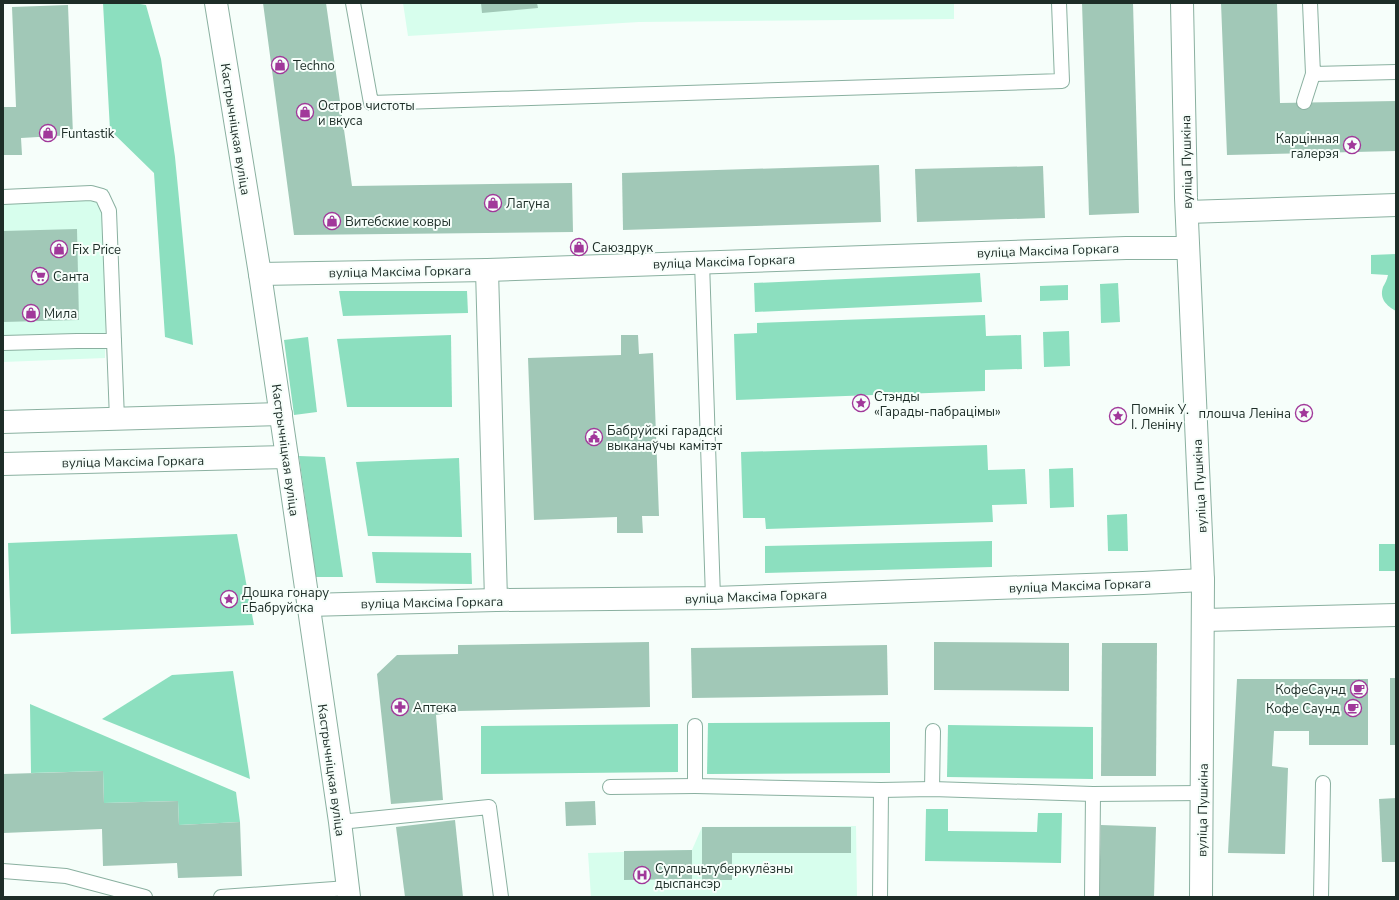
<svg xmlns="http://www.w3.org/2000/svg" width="1399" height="900" viewBox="0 0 1399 900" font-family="'Nunito Sans',sans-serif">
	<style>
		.built { fill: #d7feed }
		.green { fill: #8cdfbf }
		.building { fill: #a1c8b7 }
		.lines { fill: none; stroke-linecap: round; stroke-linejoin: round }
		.lane-casing { stroke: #8ab0a0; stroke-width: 16 }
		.street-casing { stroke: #8ab0a0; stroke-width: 24 }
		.secondary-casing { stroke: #8ab0a0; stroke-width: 24 }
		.lane { stroke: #fff; stroke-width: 14 }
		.street { stroke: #fff; stroke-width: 22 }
		.secondary { stroke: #fff; stroke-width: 22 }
		.labels { text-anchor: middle; stroke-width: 4; stroke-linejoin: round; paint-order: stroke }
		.poi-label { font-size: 13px; fill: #1d2d27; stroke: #f6fefa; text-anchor: start }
		.street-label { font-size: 13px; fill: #1d2d27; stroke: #f6fefa }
	</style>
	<rect width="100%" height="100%" fill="#f6fefa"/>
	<g class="built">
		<path d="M403,3H954V19L639,22L408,36Z"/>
		<path d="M3,189H108L105,358L3,362Z"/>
		<path d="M856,826L857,897H591L588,853L692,850L702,827Z"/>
	</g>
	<g class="green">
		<path d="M103,3H134L146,5L161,59L175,157L193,345L165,337L154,173L110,130Z"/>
		<path d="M1396,254V311C1387,306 1379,299 1383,287C1385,283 1387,280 1388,275L1371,274V255Z"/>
		<path d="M980,273L982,302L755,312L754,283Z"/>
		<path d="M1118,283L1120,322L1101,323L1100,284Z"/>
		<path d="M1068,285V300L1040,301V286Z"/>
		<path d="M339,291H467L468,313L343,316Z"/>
		<path d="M985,315L986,336L1021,335L1022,369L985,370V391L736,400L734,334L757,333V323Z"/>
		<path d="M1069,331L1070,366L1044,367L1043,332Z"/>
		<path d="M451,335L452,407H347L337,339Z"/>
		<path d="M308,337L317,412L294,415L284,340Z"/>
		<path d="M987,445L988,470L1025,469L1027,504L992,505L993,522L766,529L765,518H743L741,452Z"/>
		<path d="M299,456L325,457L343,577H316Z"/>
		<path d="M459,458L462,537L368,536L356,462Z"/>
		<path d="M1073,468L1074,507L1050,508L1049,469Z"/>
		<path d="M1127,514L1128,551H1108L1107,515Z"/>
		<path d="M237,534L254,625L11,634L8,543Z"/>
		<path d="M992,541V567L765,573V546Z"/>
		<rect x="1379" y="544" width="17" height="27"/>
		<path d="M372,552L471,553L472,584L376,583Z"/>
		<path d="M233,671L250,779L102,719L172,675Z"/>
		<path d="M30,704L236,792L240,822L179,825L178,801L104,803L103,771L31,773Z"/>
		<path d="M890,722V773L707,774L708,723Z"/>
		<path d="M678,724V772L481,774V726Z"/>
		<path d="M948,725L1093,727V779L947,777Z"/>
		<path d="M926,809H948V831L1037,832L1038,813H1062L1061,863L925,861Z"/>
	</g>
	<g class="building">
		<path d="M263,3H326L352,186L572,183L573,232L294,235Z"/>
		<path d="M481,3H537L538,8L482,13Z"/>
		<path d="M1082,3H1133L1139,213L1089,215Z"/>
		<path d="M1221,3H1277L1280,103L1396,101V151L1227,155Z"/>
		<path d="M68,5L73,135L21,138L22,155H3V107H16L12,7Z"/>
		<path d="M879,165L881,222L623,230L622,173Z"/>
		<path d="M1043,166L1045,218L917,222L915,169Z"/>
		<path d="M77,229L79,320L3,322V231Z"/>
		<path d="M621,335H638L639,354L653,353L659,516H642L643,533H617V517L534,520L528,358L621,355Z"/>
		<path d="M649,642L650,707L459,711L436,715L443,800L391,804L377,674L397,655L458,654V645Z"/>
		<path d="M934,642L1069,643V691L934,690Z"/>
		<path d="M1102,643H1157L1156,776H1101Z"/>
		<path d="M887,645L888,695L692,698L691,648Z"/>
		<rect x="1390" y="678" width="6" height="67"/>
		<path d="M1237,679H1368V745H1309V731H1274L1272,766L1288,768L1285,854L1228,853Z"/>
		<path d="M103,771L104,803L178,801L179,825L240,822L242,876L178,878L177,863L103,866L102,829L3,833V774Z"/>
		<path d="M1396,798V862H1382L1379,799Z"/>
		<path d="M595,801L596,825L566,826L565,802Z"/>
		<path d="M455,820L463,897H405L396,827Z"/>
		<path d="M1101,825L1156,827L1154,897H1099Z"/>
		<path d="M702,827H851V853H732V880H702Z"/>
		<path d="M692,850V879L624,880V851Z"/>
	</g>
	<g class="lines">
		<g class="lane-casing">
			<g id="lane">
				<path d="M353,3L371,103L1062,81L1059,3"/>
				<path d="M1310,3L1313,74L1396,72"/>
				<path d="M1304,102L1313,74"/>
				<path d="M3,197L91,193L102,196L109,211L117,419"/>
				<path d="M702,262L713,598"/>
				<path d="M3,343L77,341H114"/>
				<path d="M695,726V786L881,790L932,789L1093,794L1202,793"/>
				<path d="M610,787L695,786"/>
				<path d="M932,789L933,731"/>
				<path d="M340,822L489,807L501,897"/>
				<path d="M3,871L66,876L145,897"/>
				<path d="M221,897L348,888"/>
				<path d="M880,897L881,790"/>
				<path d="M1092,897L1093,794"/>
				<path d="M1321,897L1323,783"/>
			</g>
		</g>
		<g class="street-casing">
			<g id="street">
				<path d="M1187,212L1396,205"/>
				<path d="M487,270L496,600"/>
				<path d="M260,274L487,270L1126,248H1188"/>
				<path d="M308,605L496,600L713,598L1143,583L1203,580"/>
				<path d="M1204,620L1396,615"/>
			</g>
		</g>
		<g class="secondary-casing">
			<g id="secondary">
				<path d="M216,3L260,274L287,457L340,822L349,897"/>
				<path d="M1182,3L1186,198L1203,580L1201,897"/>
				<path d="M3,422L281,414"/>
				<path d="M3,464L287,457"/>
			</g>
		</g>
		<use href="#lane" class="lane"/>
		<use href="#street" class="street"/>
		<use href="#secondary" class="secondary"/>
	</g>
	<defs>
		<g id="shop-ring" transform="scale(0.9)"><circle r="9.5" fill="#f6fefa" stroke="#a1389a" stroke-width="1.5"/><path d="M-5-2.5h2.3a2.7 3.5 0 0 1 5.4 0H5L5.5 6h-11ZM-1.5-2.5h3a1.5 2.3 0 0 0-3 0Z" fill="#a1389a"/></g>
		<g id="sight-ring" transform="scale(0.9)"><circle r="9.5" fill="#f6fefa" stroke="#a1389a" stroke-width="1.5"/><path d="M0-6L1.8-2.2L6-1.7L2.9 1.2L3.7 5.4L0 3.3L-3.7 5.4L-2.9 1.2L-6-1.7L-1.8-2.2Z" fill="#a1389a"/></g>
		<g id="supermarket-ring" transform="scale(0.9)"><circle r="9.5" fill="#f6fefa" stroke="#a1389a" stroke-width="1.5"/><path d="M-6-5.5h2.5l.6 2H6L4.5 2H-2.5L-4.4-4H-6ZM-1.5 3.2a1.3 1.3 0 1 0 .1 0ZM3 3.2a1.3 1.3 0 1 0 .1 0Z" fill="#a1389a"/></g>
		<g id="civic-ring" transform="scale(0.9)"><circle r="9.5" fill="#f6fefa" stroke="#a1389a" stroke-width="1.5"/><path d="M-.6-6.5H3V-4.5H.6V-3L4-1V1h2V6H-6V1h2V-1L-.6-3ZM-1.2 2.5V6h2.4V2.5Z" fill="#a1389a"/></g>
		<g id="cafe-ring" transform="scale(0.9)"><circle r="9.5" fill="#f6fefa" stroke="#a1389a" stroke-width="1.5"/><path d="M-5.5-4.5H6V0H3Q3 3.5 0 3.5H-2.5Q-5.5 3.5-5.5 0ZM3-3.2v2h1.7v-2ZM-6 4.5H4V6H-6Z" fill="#a1389a"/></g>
		<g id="pharmacy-ring" transform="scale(0.9)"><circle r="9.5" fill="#f6fefa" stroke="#a1389a" stroke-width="1.5"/><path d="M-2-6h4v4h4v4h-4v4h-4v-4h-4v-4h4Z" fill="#a1389a"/></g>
		<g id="hospital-ring" transform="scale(0.9)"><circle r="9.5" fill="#f6fefa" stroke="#a1389a" stroke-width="1.5"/><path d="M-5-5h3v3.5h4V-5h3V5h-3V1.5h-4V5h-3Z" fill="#a1389a"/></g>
	</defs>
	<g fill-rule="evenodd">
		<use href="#shop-ring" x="280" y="65"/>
		<use href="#shop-ring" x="305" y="112"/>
		<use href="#shop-ring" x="48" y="133"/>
		<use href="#sight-ring" x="1352" y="145"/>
		<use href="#shop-ring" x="493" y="203"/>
		<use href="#shop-ring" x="332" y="221"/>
		<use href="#shop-ring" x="579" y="247"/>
		<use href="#shop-ring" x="59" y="249"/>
		<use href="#supermarket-ring" x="40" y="276"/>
		<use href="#shop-ring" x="31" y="313"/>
		<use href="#sight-ring" x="861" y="403"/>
		<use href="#sight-ring" x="1304" y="413"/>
		<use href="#sight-ring" x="1118" y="416"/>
		<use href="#civic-ring" x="594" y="437"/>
		<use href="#sight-ring" x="229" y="599"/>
		<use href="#cafe-ring" x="1359" y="689"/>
		<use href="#pharmacy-ring" x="400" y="707"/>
		<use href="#cafe-ring" x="1353" y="708"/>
		<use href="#hospital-ring" x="642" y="875"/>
	</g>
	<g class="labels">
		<g class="poi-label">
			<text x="293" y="70">Techno</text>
			<text x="318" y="110">Остров чистоты<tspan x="318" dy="15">и вкуса</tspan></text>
			<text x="61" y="138">Funtastik</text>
			<text x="1339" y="143" text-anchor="end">Карцінная<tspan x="1339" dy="15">галерэя</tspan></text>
			<text x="506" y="208">Лагуна</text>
			<text x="345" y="226">Витебские ковры</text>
			<text x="592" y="252">Саюздрук</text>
			<text x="72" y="254">Fix Price</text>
			<text x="53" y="281">Санта</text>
			<text x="44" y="318">Мила</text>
			<text x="874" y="401">Стэнды<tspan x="874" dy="15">«Гарады-пабрацімы»</tspan></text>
			<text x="1131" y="414">Помнік У.<tspan x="1131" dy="15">І. Леніну</tspan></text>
			<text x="1291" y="418" text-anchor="end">плошча Леніна</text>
			<text x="607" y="435">Бабруйскі гарадскі<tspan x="607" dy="15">выканаўчы камітэт</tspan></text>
			<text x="242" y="597">Дошка гонару<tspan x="242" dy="15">г.Бабруйска</tspan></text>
			<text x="1346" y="694" text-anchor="end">КофеСаунд</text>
			<text x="413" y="712">Аптека</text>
			<text x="1340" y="713" text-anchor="end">Кофе Саунд</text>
			<text x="655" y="873">Супрацьтуберкулёзны<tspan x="655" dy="15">дыспансэр</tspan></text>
		</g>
		<g class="street-label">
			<text transform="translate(236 129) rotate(81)" y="5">Кастрычніцкая вуліца</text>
			<text transform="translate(1186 162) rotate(-91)" y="5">вуліца Пушкіна</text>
			<text transform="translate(1048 250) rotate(-2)" y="5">вуліца Максіма Горкага</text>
			<text transform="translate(724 261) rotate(-2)" y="5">вуліца Максіма Горкага</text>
			<text transform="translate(400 271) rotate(-1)" y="5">вуліца Максіма Горкага</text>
			<text transform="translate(286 450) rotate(82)" y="5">Кастрычніцкая вуліца</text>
			<text transform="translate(133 461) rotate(-1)" y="5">вуліца Максіма Горкага</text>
			<text transform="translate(1199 486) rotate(-93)" y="5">вуліца Пушкіна</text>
			<text transform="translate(1080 585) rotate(-2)" y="5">вуліца Максіма Горкага</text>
			<text transform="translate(756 596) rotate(-2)" y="5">вуліца Максіма Горкага</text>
			<text transform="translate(432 602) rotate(-1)" y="5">вуліца Максіма Горкага</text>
			<text transform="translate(332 770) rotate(82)" y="5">Кастрычніцкая вуліца</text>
			<text transform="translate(1202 810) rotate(-89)" y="5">вуліца Пушкіна</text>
		</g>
	</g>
	<rect width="1399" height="900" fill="none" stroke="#1d2d27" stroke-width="8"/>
</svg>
